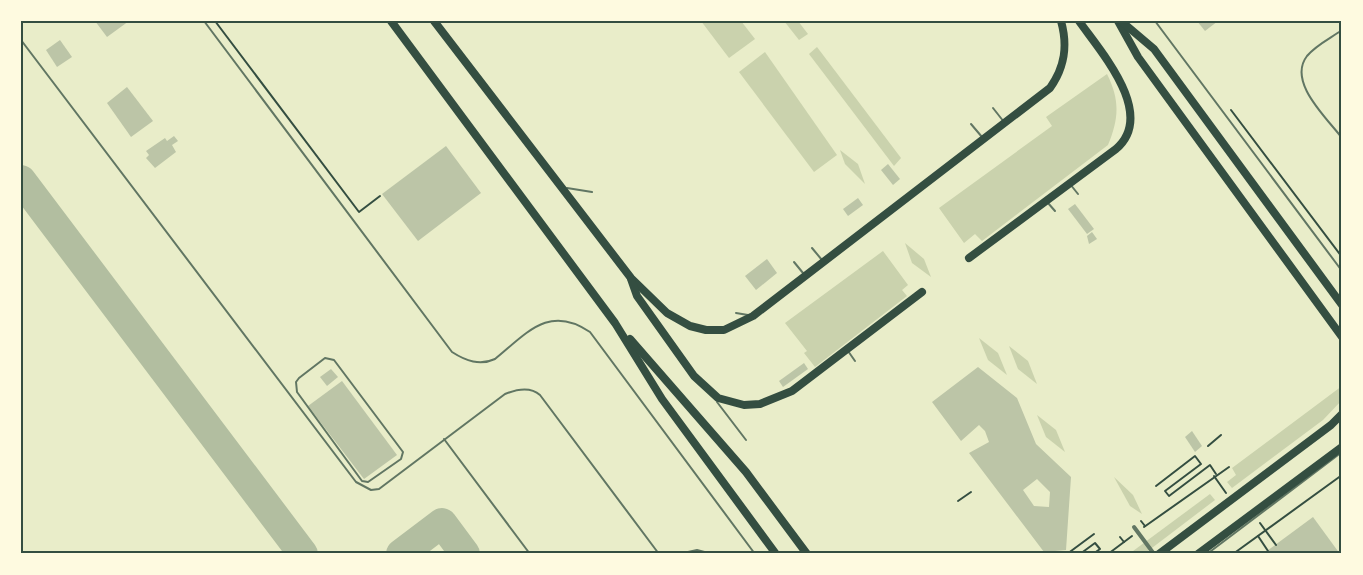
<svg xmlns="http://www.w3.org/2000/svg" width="1363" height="575" viewBox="0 0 1363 575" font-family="Lato,sans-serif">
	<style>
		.green { fill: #cad2ad }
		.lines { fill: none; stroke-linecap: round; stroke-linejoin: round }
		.taxiway { stroke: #b2bea0; stroke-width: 30 }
		.building { fill: #bcc5a7; fill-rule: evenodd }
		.path { stroke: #344e41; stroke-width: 2 }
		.service { stroke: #617663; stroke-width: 2 }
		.pedestrian { stroke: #617663; stroke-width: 4 }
		.secondary { stroke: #344e41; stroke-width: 8 }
		.primary { stroke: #344e41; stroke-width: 8 }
		.neatline { fill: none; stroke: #344e41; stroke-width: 2 }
	</style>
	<rect width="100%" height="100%" fill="#e9edc9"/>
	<g class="green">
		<path d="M701,21H741L755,39L729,58Z"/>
		<path d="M784,21H798L808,34L799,40Z"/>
		<path d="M817,47L901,158L894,166L809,54Z"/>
		<path d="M765,52L837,155L814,172L739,72Z"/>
		<path d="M1107,74C1120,100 1119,118 1108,145L982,241L975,234L964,243L939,208L1052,126L1046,117Z"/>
		<path d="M840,150L858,164L865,184L845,164Z"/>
		<path d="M905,243L924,259L931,277L912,263Z"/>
		<path d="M883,251L908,285L902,290L907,296L815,367L804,353L807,351L785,323Z"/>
		<path d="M979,338L998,353L1007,375L988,360Z"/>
		<path d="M1009,346L1028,361L1037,384L1018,369Z"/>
		<path d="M1342,386V400L1323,420L1232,488L1227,482L1236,475L1232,468Z"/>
		<path d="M1037,415L1056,430L1065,452L1046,437Z"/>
		<path d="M1114,477L1133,495L1142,514L1130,506Z"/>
		<path d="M1210,494L1215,500L1144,554H1129Z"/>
	</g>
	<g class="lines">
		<g class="taxiway">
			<path d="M21,180L303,554"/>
			<path d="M401,554L442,523L465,554"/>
		</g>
	</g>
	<g class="building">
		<path d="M95,21H129L107,37Z"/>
		<path d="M1197,21H1218L1205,31Z"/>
		<path d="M60,40L72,57L57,67L46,50Z"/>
		<path d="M127,87L153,121L131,137L107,103Z"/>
		<path d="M174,136L178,141L172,145L176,152L155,168L146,158L149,155L146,151L165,138L167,141Z"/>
		<path d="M446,146L481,193L418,241L382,194Z"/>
		<path d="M888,164L900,179L893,185L881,170Z"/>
		<path d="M858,198L863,205L848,216L843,209Z"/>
		<path d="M1075,204L1094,229L1087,234L1068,209Z"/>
		<path d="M1092,232L1097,239L1089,244L1087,236Z"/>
		<path d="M767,259L777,273L756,290L745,276Z"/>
		<path d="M804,363L808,369L783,387L779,381Z"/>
		<path d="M978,367L1017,398L1036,444L1071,477L1066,550L1044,552L969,453L989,442L985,431L979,425L961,441L932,402ZM1037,479L1050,492L1049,507L1034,506L1023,490Z"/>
		<path d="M331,369L338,377L327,386L320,377Z"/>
		<path d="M342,381L397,455L364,479L308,406Z"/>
		<path d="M1192,431L1202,446L1195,452L1185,437Z"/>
		<path d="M1313,517L1340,554H1263Z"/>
	</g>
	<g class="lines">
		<g class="path">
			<path d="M215,21L359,212L380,196"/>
			<path d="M1231,110L1342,257"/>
			<path d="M1208,446L1221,435"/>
			<path d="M1214,476L1226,493"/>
			<path d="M1156,486L1195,456L1201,464L1165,491L1169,496L1210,465L1216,474"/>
			<path d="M958,501L971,492"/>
			<path d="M1141,521L1145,526"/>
			<path d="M1260,523L1276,545"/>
			<path d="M1144,527L1229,467"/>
			<path d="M1258,536L1268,551"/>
			<path d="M1120,537L1124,542"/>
			<path d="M1067,554L1094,534"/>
			<path d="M1080,554L1095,543L1100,549L1093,554"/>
			<path d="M1108,554L1132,536"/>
			<path d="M1233,554L1342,475"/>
		</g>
		<g class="service">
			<path d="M204,21L452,352C466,361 480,366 495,359C527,333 549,304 590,332L755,554"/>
			<path d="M1155,21L1342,271"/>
			<path d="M1342,30C1331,38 1316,45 1307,56C1287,82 1327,118 1342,138"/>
			<path d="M21,40L356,482L371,490L379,489L505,394C517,389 530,386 540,395L659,554"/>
			<path d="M993,108L1004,122"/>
			<path d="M971,124L982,137"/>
			<path d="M1070,184L1078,194"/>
			<path d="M567,188L592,192"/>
			<path d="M1048,203L1055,211"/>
			<path d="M812,248L822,260"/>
			<path d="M794,262L803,273"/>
			<path d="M736,313L748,315"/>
			<path d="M848,351L855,361"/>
			<path d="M325,358L334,360L403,452L401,459L368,482L362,481L297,392L296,382L299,378Z"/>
			<path d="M717,402L746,440"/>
			<path d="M444,439L530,554"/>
			<path d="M679,554L697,550L712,554"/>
			<path d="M1207,554L1342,452"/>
		</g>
		<path class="pedestrian" d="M1134,527L1154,554"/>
		<g class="secondary">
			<path d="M434,21L631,278L667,313L690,326L706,330H724L753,316L1050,88C1065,67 1068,46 1061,21"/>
			<path d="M969,258L1116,149C1157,114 1100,51 1079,21"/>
			<path d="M631,279L637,296L694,376L718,398L744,405L760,404L792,391L922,292"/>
		</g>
		<g class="primary">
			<path d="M391,21L615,323L662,399L776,554"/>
			<path d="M1118,21L1138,57L1342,337"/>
			<path d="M1121,21L1154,49L1342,305"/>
			<path d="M630,339L746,472L807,554"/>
			<path d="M1159,554L1331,425L1342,414"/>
			<path d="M1198,554L1342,447"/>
		</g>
	</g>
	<rect width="1363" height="575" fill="none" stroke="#fefae0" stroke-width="45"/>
	<rect x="22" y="22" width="1318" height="530" class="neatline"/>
</svg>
